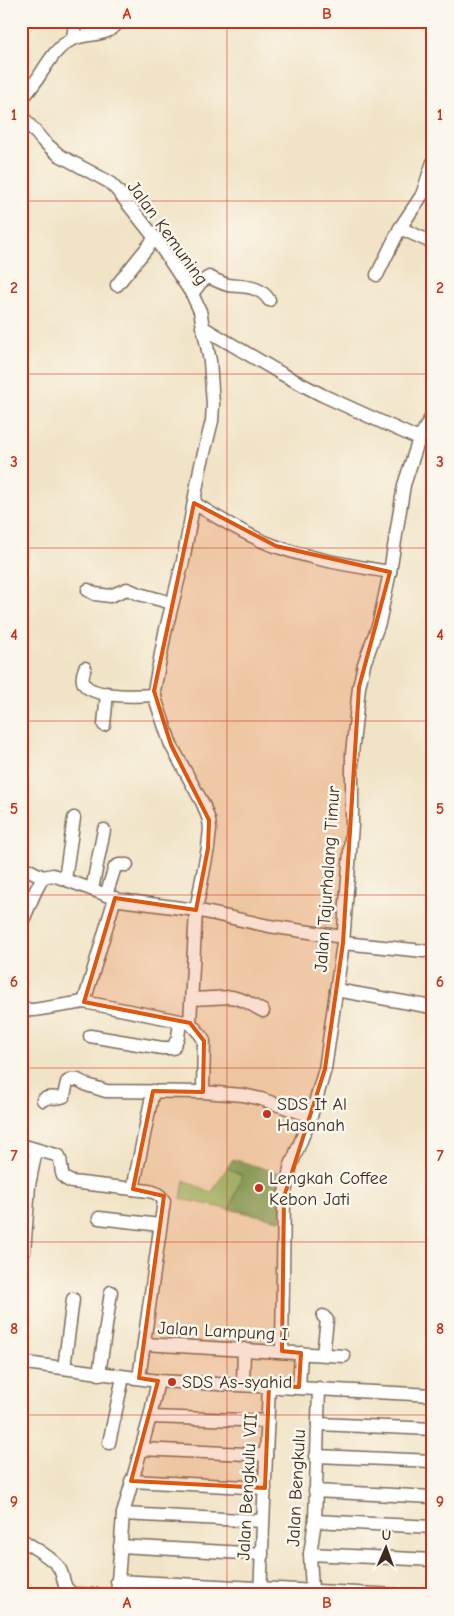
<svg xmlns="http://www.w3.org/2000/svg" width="454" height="1616" viewBox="0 0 454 1616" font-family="'Comic Neue',sans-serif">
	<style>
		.green { fill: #90c97d; stroke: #667a4e }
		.forest { fill: #74ad6c; stroke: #586c45 }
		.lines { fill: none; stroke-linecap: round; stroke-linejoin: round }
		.minor-casing { stroke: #7b6b59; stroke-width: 15 }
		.minor { stroke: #fff; stroke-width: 12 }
		.marked { fill: #df570d; fill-opacity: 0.2; stroke: #df570d; stroke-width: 4; stroke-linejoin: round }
		.grid { fill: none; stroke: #c8321e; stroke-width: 1; stroke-opacity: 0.55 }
		.poi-dot { fill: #c8321e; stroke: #fbf7ec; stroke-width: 2 }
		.labels { text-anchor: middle; stroke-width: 5; stroke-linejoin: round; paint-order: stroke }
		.street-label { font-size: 18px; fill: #3b2a1e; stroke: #fbf7ec }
		.poi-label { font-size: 18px; fill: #3b2a1e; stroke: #fbf7ec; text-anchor: start }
		.neatline { fill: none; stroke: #c8321e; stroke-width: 2 }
		.grid-label { font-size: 16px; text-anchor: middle; font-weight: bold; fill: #c8321e }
	</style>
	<rect width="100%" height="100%" fill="#fbf7ec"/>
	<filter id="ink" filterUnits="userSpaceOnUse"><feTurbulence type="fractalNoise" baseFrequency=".02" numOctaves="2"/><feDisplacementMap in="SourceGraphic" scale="10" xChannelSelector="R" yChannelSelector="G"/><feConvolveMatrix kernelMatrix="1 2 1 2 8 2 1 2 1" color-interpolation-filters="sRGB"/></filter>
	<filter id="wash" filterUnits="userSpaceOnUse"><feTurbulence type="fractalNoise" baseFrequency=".0096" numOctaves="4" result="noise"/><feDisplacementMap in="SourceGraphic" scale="20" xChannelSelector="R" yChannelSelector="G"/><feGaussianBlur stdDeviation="1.12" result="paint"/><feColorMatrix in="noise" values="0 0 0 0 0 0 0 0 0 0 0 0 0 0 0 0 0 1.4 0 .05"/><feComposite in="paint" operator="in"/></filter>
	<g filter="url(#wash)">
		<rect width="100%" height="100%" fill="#f1e3c6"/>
		<path class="green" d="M233,1159L280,1220L181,1199L184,1180L211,1193Z"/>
		<path class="forest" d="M233,1159L286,1175L280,1220L230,1209L242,1175L227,1168Z"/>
	</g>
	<g filter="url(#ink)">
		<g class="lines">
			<g class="minor-casing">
				<g id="minor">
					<path d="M73,39L75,21"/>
					<path d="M21,99C41,82 48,50 73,39C89,32 108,38 119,21"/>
					<path d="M21,115L43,141L59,155L109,182L117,190L155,238L192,294L200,311L210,361L213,404L212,421L200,469L183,561L165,633L154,691L156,701L171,745L203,804L209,820L210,829L208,848L196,910L269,926L343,937"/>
					<path d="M433,162L422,195L400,228L433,243"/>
					<path d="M377,275L400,228"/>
					<path d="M117,285L155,238"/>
					<path d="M192,294L201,282L209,277C215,280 221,283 228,285C243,287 260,285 269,300"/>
					<path d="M202,327L282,374L322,395L419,439"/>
					<path d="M194,503C216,517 238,530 262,541C303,558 347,565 390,572"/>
					<path d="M88,590L95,594L110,596L127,589L139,594L172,603"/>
					<path d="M85,668C83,673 81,679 84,684C93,698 139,696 155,695"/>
					<path d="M104,725L107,693"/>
					<path d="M21,866L43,877L53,875L120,900L196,910L190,1023"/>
					<path d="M65,879L74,818"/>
					<path d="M92,889L104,830"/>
					<path d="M106,895L115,867L119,865H127"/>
					<path d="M21,925L35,892L43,877"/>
					<path d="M343,943L424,951"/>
					<path d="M336,990L432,1007"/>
					<path d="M192,999L232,997L245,1001L263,1011"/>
					<path d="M84,1002L115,898"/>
					<path d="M21,1005L28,1010H34L84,1002L190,1023L201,1035L204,1041L203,1092"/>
					<path d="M90,1036L162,1048H173L178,1037L180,1022"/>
					<path d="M43,1100C49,1095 57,1100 64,1096L67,1082L71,1080H78L87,1085L106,1091L203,1092L243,1095L261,1099L311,1116"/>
					<path d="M21,1145L59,1156C64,1169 57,1177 72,1182L133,1189"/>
					<path d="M99,1218L160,1225"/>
					<path d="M21,1252H24L29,1185L36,1150"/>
					<path d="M144,1344L344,1356"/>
					<path d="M282,1351L284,1197L291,1165L311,1116L325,1069L343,943L352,825V754L359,687L364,664L379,623L390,572L404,485L419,439L433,414"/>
					<path d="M323,1354L327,1320L323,1316"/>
					<path d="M26,1363L158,1381L433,1395"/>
					<path d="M64,1368L73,1299"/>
					<path d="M99,1374L111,1292"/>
					<path d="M139,1378L164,1201C158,1189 144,1191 133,1189L153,1091"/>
					<path d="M243,1385L244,1349"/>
					<path d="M299,1387L301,1353"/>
					<path d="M150,1417L268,1421"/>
					<path d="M318,1424L433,1429"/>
					<path d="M109,1443L123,1377"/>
					<path d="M141,1449L266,1455"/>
					<path d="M316,1456L433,1461"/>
					<path d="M131,1481L265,1488"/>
					<path d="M315,1491L433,1497"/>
					<path d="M123,1514L263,1521"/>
					<path d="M315,1521L433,1527"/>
					<path d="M21,1539C32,1547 48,1555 57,1565C66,1575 60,1588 74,1594L108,1595"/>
					<path d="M120,1546L262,1554"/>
					<path d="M310,1554L433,1560"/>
					<path d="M117,1581L396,1595"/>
					<path d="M312,1591L310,1554L315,1521L319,1388"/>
					<path d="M117,1595L123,1514L150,1417L158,1381"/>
					<path d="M260,1595L269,1386"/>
				</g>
			</g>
			<use href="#minor" class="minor"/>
		</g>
	</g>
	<path class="marked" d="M194,503L276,546L390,572L359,687L343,943L325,1069L284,1197L282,1351L301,1353L299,1387L269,1386L265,1488L131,1481L158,1381L139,1378L164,1196L133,1189L153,1091L203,1092L204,1041L190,1023L84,1002L115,898L196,910L208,848L209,820L171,745L154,691Z"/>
	<path class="grid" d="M227,21V1595M21,201H433M21,374H433M21,548H433M21,721H433M21,895H433M21,1068H433M21,1242H433M21,1415H433"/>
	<g class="poi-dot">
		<circle cx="267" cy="1114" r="5"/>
		<circle cx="259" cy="1188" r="5"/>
		<circle cx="172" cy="1382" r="5"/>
	</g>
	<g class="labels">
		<g class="street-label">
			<text transform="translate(168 233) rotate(54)" y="6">Jalan Kemuning</text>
			<text transform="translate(327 879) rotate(-86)" y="6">Jalan Tajurhalang Timur</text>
			<text transform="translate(223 1331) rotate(3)" y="6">Jalan Lampung I</text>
			<text transform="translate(247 1487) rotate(-87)" y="6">Jalan Bengkulu VII</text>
			<text transform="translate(296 1488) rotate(-87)" y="6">Jalan Bengkulu</text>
		</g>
		<g class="poi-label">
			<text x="277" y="1110">SDS It Al<tspan x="277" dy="21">Hasanah</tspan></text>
			<text x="269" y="1184">Lengkah Coffee<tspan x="269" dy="21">Kebon Jati</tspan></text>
			<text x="182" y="1388">SDS As-syahid</text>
		</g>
	</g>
	<rect width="454" height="1616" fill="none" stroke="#fbf7ec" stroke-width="55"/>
	<g transform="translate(386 1548) rotate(2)" stroke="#fbf7ec" stroke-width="4" paint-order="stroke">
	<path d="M0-4L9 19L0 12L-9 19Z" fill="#3b2a1e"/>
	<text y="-8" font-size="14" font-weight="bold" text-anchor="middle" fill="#3b2a1e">U</text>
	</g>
	<rect x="28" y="28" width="398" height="1560" class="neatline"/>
	<g class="grid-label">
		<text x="127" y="19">A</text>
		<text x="327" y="19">B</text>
		<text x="14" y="120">1</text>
		<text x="440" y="120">1</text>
		<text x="14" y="293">2</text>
		<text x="440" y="293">2</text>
		<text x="14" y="467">3</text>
		<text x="440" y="467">3</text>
		<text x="14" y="640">4</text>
		<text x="440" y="640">4</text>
		<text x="14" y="814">5</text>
		<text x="440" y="814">5</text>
		<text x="14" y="987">6</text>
		<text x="440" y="987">6</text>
		<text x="14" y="1161">7</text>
		<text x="440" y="1161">7</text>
		<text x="14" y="1334">8</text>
		<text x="440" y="1334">8</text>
		<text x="14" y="1507">9</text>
		<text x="440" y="1507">9</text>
		<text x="127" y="1608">A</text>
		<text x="327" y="1608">B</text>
	</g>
</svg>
